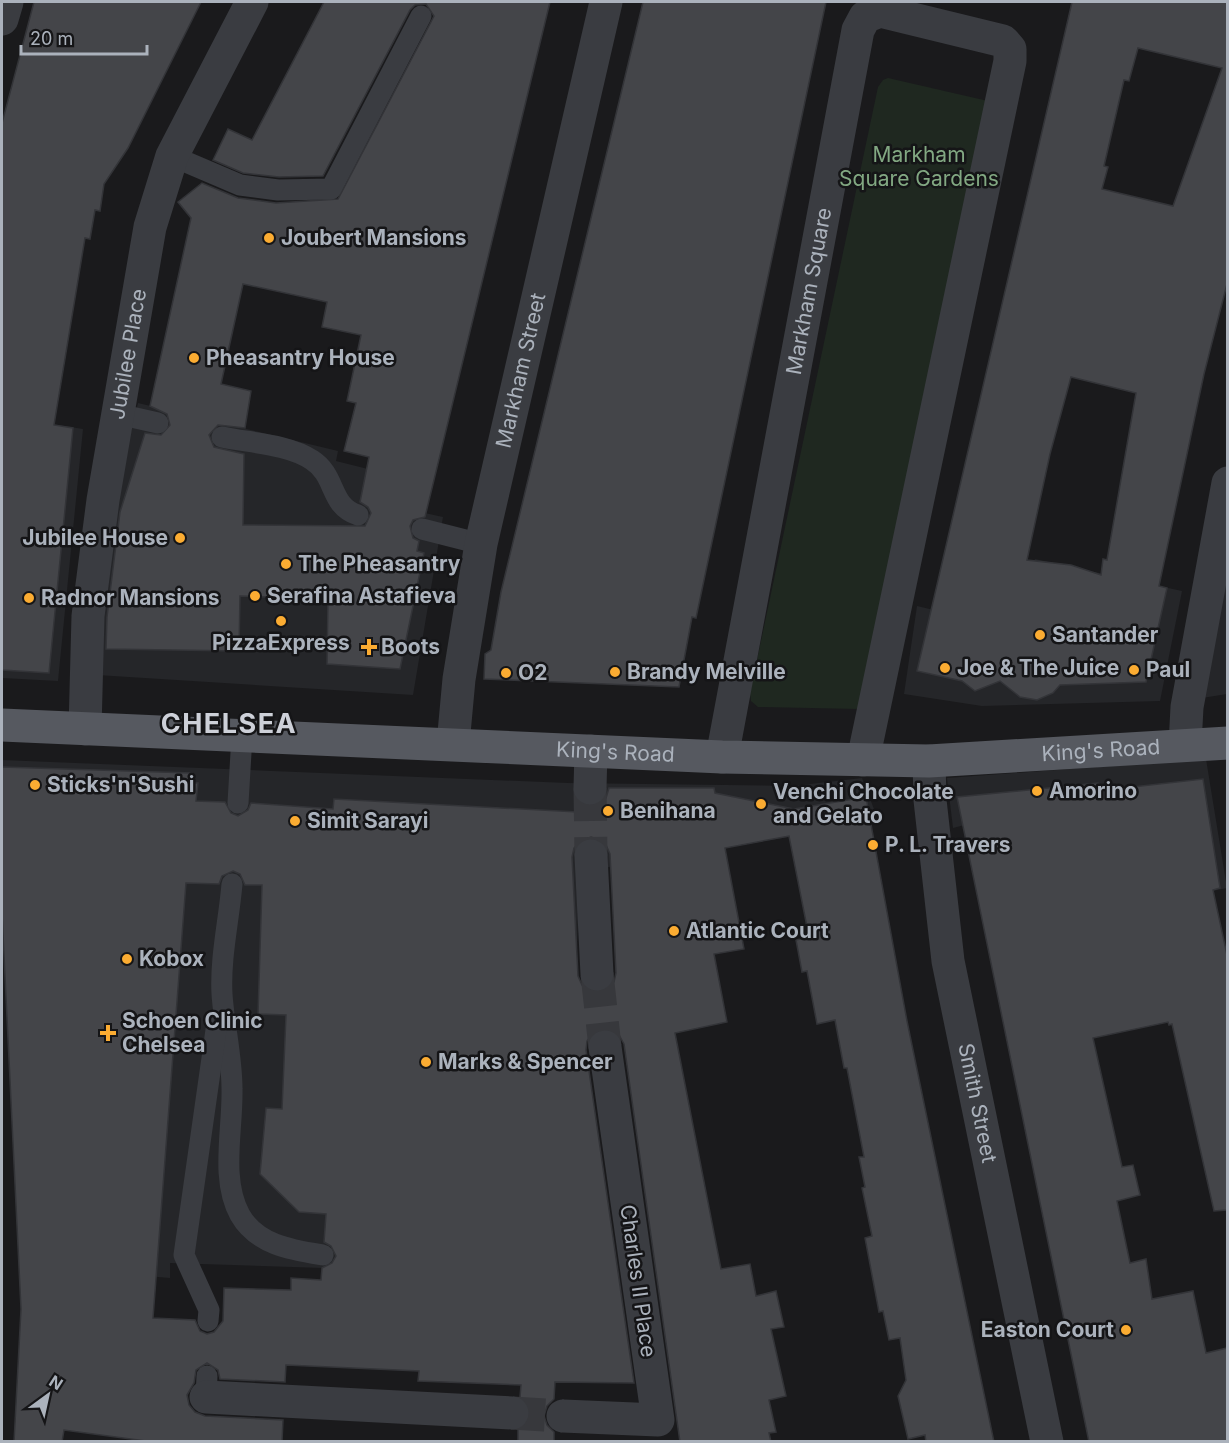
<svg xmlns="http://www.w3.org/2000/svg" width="1229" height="1443" viewBox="0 0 1229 1443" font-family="Inter,sans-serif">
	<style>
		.built { fill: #252629 }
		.green { fill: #1f2820 }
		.building { fill: #444549; stroke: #333438; stroke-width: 1.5; fill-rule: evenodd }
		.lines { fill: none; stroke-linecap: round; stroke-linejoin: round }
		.street-tunnel { stroke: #37383c; stroke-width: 33; stroke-dasharray: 33 16; stroke-linecap: butt }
		.lane { stroke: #3a3c41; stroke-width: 21 }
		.street { stroke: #3a3c41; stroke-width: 33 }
		.primary { stroke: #565960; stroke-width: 33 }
		.poi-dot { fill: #fbac32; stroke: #151517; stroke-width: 2 }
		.labels { text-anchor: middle; stroke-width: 5; stroke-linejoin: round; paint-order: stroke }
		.park-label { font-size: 21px; fill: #82a882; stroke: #151517 }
		.poi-label { font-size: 21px; font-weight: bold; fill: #abb2bc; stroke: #151517; text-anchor: start }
		.street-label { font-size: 21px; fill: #abb2bc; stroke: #151517 }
		.district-label { font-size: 27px; font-weight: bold; letter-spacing: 1.5px; fill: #cdd0d8; stroke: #151517 }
	</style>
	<rect width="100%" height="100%" fill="#1a1a1c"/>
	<g class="built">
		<path d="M138,403L338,451L336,461L368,469L361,499L443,517L413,695L97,675L105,539Z"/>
		<path d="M2,416L83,429L58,681L2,678Z"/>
		<path d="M1035,559L1182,591L1160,701L982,706L904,694L917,606L1014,629Z"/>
		<path d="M1225,579H1227V694L1202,698Z"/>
		<path d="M1206,759L1227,888L1129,908L1018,811L953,828L947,778Z"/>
		<path d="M2,760L568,783L793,786L862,778L879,822L579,872L569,1276L170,1263V1278L123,1274L65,925L2,928Z"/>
	</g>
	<path class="green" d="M888,78L988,101L859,709L758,707L751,701L750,693L878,87L883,80Z"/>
	<g class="building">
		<path d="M34,2H201L128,148L104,184L100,211L95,210L90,239L85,238L54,425L73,428L49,673L2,670V123Z"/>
		<path d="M324,2H550L425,517L413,520L410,526L413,538L419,541L417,551L424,553L400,669L327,664L328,599L240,596L239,651L106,649L107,617L120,512L145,433L161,435L170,425L167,414L150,406L191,218L178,202L202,183L238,198L276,203L338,199L434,16L426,4L415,5L410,10L323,176L279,177L243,173L213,160L228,129L252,140ZM243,284L327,302L322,327L361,335L347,401L356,403L344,451L369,457L360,502L368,507L371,513L365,526L243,525L244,454L214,447L209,435L218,425L245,428L251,391L221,384Z"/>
		<path d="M643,2H826L696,618L692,617L679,687L484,679L485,654L491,650L501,592Z"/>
		<path d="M1072,2H1227V284L1204,374L1159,586L1167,588L1146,682L1060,685L1053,693L1037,700L1020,697L1000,681L975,691L962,681L917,671ZM1138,48L1222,68L1173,206L1102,189L1108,167L1104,166L1124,80L1129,81ZM1071,377L1136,393L1107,560L1103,559L1101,575L1071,565L1027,560L1050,454Z"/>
		<path d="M2,767L192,773L190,783H198L196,801L225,802L231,813L238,816L248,810L251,803L333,809L334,799L578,812V802L589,807L598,805L606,798L609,788H714L715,793L794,809L866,797L907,1021L994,1442H926L925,1435L908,1439L898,1396L906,1380L900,1338L889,1340L883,1311L879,1312L865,1238L872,1236L862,1188L865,1187L859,1157H864L847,1068H844L835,1020L817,1024L807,971L802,972L796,940L809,937L789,836L725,848L744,949L714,954L727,1022L675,1033L721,1269L750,1264L756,1296L776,1291L784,1327L771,1329L786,1396L769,1400L776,1432L769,1433L771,1442H680L624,1044L619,1035L613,1030L603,1028L593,1033L587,1041L586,1050L634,1383L555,1382L554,1399L547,1406L544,1416L547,1425L554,1432V1442H518V1430L527,1424L531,1415L528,1404L520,1397L521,1385L418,1381L419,1371L286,1365L285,1382L220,1379L218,1370L207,1363L196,1370L194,1383L187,1395L189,1405L195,1412L205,1416L283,1420L282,1442H153L64,1430L62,1442H14L21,1309L2,914ZM591,837L600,840L606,845L610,854L616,973L614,982L608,989L597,993L588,990L582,985L578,976L572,857L574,848L580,841ZM233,871L240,874L245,885H262L258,1014L286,1015L282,1109L266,1108L260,1174L299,1212L326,1214L324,1242L331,1246L336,1256L332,1263L322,1268L321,1280L291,1278V1290L224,1288L223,1321L214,1332L207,1334L200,1331L195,1320L153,1318L186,883L219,884L222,876Z"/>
		<path d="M1203,779L1220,888L1213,890L1227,955V1210L1214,1211L1172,1024L1169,1025L1168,1022L1093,1038L1122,1167L1133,1165L1140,1195L1117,1201L1130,1263L1146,1259L1152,1299L1193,1291L1206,1353L1227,1348V1442H1089L957,797L1098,783L1106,790Z"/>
	</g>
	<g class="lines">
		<g class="street-tunnel">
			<path d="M590,788L591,856"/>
			<path d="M597,974L605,1047"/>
			<path d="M512,1413L563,1416"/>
		</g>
		<g class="lane">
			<path d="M172,156L240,185L278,190L331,189L421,16"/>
			<path d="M118,414L158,423"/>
			<path d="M222,437C250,443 288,444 312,460C337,476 329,506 358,515"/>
			<path d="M422,529L481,544"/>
			<path d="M238,803L242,736"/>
			<path d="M232,884C229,920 220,958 222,994C224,1025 232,1057 232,1089C233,1129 220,1179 240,1215C257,1245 292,1250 323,1255"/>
			<path d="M208,1321L209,1310L184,1255L217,1023"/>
			<path d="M206,1397L207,1376"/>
		</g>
		<g class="street">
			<path d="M2,19L7,2"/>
			<path id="s1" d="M85,729L88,616L103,500L150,227L172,156L252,2"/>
			<path id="s2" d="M453,744L459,679L481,544L606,2"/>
			<path d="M1185,745L1187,707L1228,483"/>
			<path id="s3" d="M722,757L858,30L865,17L880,11L1003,41L1010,49V61L863,760"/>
			<path id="s4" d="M929,761L930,800L948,961L1047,1442"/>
			<path d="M590,788L591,751"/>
			<path d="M591,856L597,974"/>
			<path d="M206,1397L512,1413"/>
			<path d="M563,1416L658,1420L605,1047"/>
		</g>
		<path class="primary" id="s5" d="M2,725L722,757L929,761L1228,743"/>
	</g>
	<g class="poi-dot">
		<circle cx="269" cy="238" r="6"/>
		<circle cx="194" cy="358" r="6"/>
		<circle cx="180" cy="538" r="6"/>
		<circle cx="286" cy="564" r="6"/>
		<circle cx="255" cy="596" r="6"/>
		<circle cx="29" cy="598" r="6"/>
		<circle cx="281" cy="621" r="6"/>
		<circle cx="1040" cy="635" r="6"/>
		<path d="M366 638h6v6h6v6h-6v6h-6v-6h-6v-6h6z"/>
		<circle cx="945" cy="668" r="6"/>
		<circle cx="1134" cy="670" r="6"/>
		<circle cx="615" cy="672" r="6"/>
		<circle cx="506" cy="673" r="6"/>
		<circle cx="35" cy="785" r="6"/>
		<circle cx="1037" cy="791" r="6"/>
		<circle cx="761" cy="804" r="6"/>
		<circle cx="608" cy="811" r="6"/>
		<circle cx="295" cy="821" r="6"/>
		<circle cx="873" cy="845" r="6"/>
		<circle cx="674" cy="931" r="6"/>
		<circle cx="127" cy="959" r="6"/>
		<path d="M105 1024h6v6h6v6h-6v6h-6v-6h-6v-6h6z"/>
		<circle cx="426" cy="1062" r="6"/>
		<circle cx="1126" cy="1330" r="6"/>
	</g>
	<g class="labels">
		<g class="park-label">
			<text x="919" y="162">Markham<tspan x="919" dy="24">Square Gardens</tspan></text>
		</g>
		<g class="poi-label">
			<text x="281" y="245">Joubert Mansions</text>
			<text x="206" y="365">Pheasantry House</text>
			<text x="168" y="545" text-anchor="end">Jubilee House</text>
			<text x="298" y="571">The Pheasantry</text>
			<text x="267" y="603">Serafina Astafieva</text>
			<text x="41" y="605">Radnor Mansions</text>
			<text x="1052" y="642">Santander</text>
			<text x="281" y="650" text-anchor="middle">PizzaExpress</text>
			<text x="381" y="654">Boots</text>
			<text x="957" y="675">Joe &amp; The Juice</text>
			<text x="1146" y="677">Paul</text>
			<text x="627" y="679">Brandy Melville</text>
			<text x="518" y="680">O2</text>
			<text x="47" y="792">Sticks'n'Sushi</text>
			<text x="1049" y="798">Amorino</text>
			<text x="773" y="799">Venchi Chocolate<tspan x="773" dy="24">and Gelato</tspan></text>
			<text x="620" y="818">Benihana</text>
			<text x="307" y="828">Simit Sarayi</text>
			<text x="885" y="852">P. L. Travers</text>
			<text x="686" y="938">Atlantic Court</text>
			<text x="139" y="966">Kobox</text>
			<text x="122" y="1028">Schoen Clinic<tspan x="122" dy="24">Chelsea</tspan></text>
			<text x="438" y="1069">Marks &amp; Spencer</text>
			<text x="1114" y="1337" text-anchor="end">Easton Court</text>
		</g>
		<g class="street-label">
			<text dy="7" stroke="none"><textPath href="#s3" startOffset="474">Markham Square</textPath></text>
			<text dy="7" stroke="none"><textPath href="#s1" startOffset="378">Jubilee Place</textPath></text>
			<text dy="7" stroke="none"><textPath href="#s2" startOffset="380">Markham Street</textPath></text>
			<text dy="7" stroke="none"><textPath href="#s5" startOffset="1100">King's Road</textPath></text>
			<text dy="7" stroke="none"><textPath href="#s5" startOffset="614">King's Road</textPath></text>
			<text dy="7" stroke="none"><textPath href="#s4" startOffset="346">Smith Street</textPath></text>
			<text transform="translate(638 1281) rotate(82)" y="7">Charles II Place</text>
		</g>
		<g class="district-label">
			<text x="229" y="733">CHELSEA</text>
		</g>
	</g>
	<rect width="1229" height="1443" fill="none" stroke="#abb2bc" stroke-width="6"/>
	<g transform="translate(48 1395) rotate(33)" stroke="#151517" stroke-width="4.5" paint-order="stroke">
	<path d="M0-4.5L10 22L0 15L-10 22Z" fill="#abb2bc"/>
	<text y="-9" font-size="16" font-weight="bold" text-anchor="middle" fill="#abb2bc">N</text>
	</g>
	<path d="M21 45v9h126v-9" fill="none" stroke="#abb2bc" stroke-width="3"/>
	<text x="30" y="45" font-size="18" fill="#abb2bc" stroke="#151517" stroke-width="4.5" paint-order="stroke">20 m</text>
</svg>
